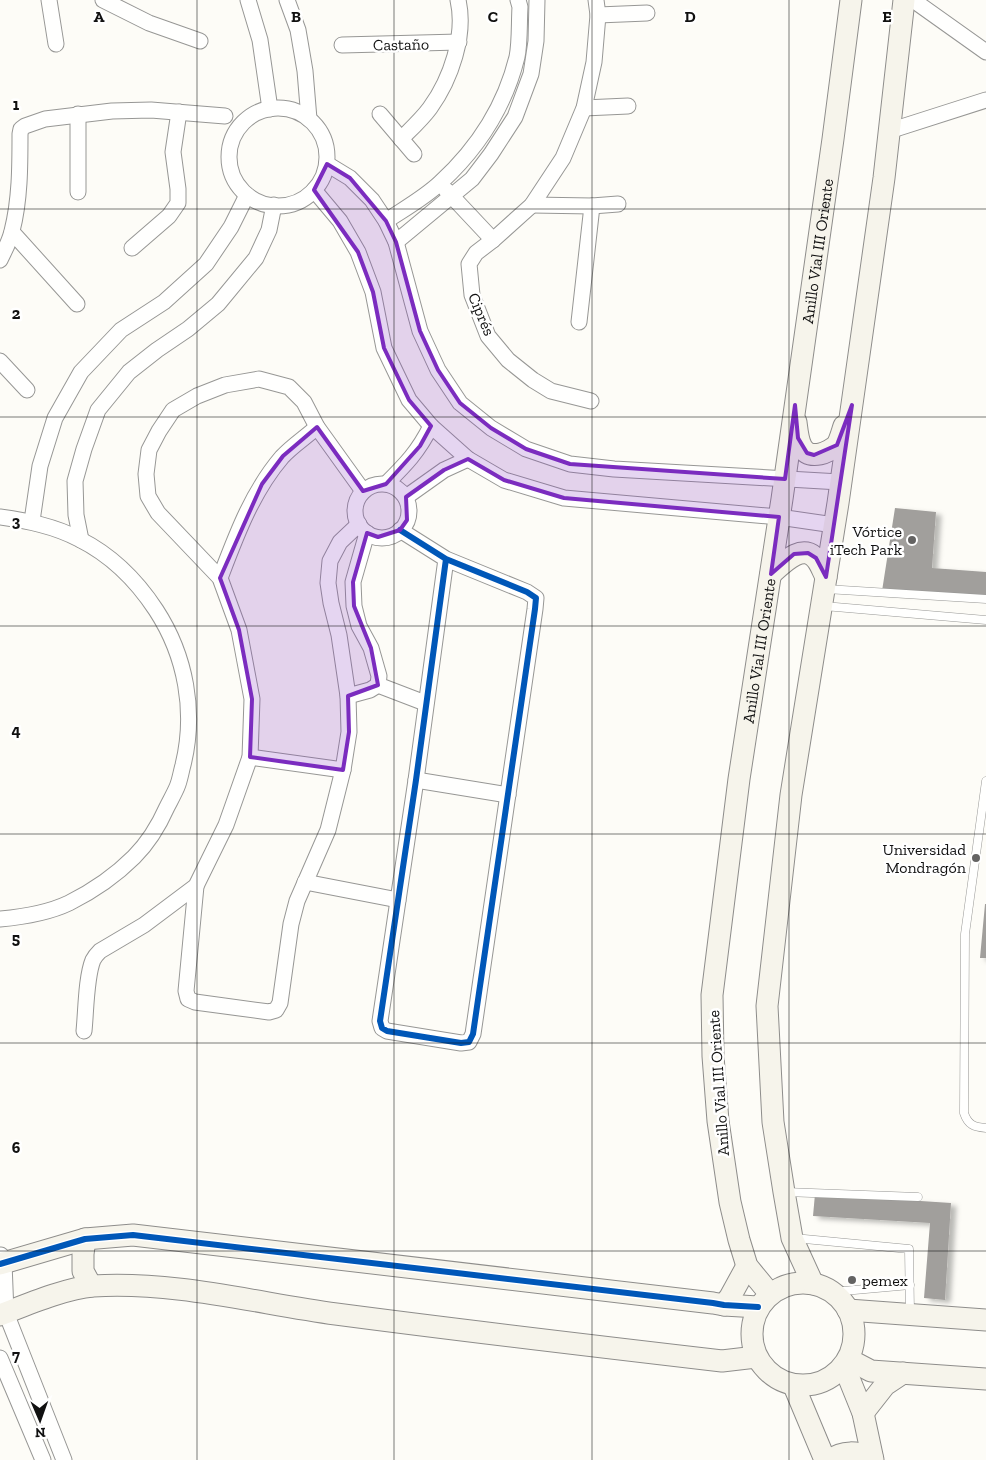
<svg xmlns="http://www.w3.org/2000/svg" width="986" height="1460" viewBox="0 0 986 1460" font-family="'Zilla Slab',serif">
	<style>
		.building { fill: #a19f9c; filter: url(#shadow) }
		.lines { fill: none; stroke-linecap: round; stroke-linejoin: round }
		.lane-casing { stroke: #979795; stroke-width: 9 }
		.street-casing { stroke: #979795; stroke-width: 17 }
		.secondary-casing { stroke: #8e8d8b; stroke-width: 23 }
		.lane { stroke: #fffffe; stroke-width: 8 }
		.street { stroke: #fffffe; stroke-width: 15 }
		.secondary { stroke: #f6f4eb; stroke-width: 21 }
		.cycleway-casing { stroke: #fff; stroke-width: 9 }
		.cycleway { stroke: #0057b8; stroke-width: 6 }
		.marked { fill: #7b2cbf; fill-opacity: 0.2; stroke: #7b2cbf; stroke-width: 4; stroke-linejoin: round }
		.grid { fill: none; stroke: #111; stroke-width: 1; stroke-opacity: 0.55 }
		.poi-dot { fill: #646362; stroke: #fff; stroke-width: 2 }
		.labels { text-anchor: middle; stroke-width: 5; stroke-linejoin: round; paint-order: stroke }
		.street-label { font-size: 16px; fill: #111; stroke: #fff }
		.poi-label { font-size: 16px; fill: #111; stroke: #fff; text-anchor: end }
		.grid-label { font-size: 16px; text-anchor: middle; font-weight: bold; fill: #111; stroke: #fff; stroke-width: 5; stroke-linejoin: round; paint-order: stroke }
	</style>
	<defs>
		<filter id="shadow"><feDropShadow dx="5.5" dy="3" stdDeviation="2.5" flood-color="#0004"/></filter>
	</defs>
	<rect width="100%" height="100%" fill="#fdfcf7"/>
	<g class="building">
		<path d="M895,508L936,512L932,568L986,572V596L882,591Z"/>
		<path d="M985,904H986V958H980Z"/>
		<path d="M815,1194L951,1203L945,1300L924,1298L930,1223L813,1216Z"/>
	</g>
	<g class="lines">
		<g class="lane-casing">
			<g id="lane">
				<path d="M826,589L986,599"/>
				<path d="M824,606L986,620"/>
				<path d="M986,781L965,934L964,1113C968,1125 974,1127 986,1128"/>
				<path d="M785,1192L918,1197"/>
				<path d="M794,1238L909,1249L910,1312"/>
				<path d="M832,1292L910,1285"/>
			</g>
		</g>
		<g class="street-casing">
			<g id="street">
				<path d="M49,0L56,44"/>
				<path d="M103,0L149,23L200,41"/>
				<path d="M248,0L260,40L270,109"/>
				<path d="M287,0L298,30L305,71L309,119"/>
				<path d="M913,0L986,52"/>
				<path d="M598,15L647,13"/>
				<path d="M342,45L459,42"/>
				<path d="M584,108L628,106"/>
				<circle cx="278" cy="157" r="49"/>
				<path d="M380,114L414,154"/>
				<path d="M889,131L986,100"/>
				<path d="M401,139C411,129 422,119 430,108C451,79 466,35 458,0"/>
				<path d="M327,164L350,178L372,200L386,221L396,242L420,331L438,370L460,403L491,428L526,449L570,464L614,469L840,482"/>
				<path d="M314,190L340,221L358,252L373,292L384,348L409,400L431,426L468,459L504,480L564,498L779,517L834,525"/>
				<path d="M446,190L493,240"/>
				<path d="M78,192V114"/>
				<path d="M532,205L592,206L618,204"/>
				<path d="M386,221C404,209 424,198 440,183C477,149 505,106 517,57C520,43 519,22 520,7L518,0"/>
				<path d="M12,232L77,304"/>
				<path d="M396,242L472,179L491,154L515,117L531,74L536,41L537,0"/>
				<path d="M132,248L169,216L178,203V189L173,152L179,112"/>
				<path d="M0,260C4,251 10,241 12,231C20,200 20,166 20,134L21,129L25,126L45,119L112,111L151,110L225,116"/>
				<path d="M579,322L592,206"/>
				<path d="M0,361L27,390"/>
				<path d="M591,401L551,391L533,380L508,360L488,336L472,295L469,264L476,253L493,240L532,205L563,158L584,108L594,62L598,15L596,0"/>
				<path d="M386,484C406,464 418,452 431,426"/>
				<circle cx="382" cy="511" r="27"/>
				<path d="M406,497L444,470L468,459"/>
				<path d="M0,517C28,521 54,526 79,539C111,555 137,581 156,610C186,656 196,712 183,765C181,772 180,780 177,787C174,794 170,801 167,807C159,825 148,843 134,857C115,876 93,891 69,903C48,913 23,917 0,919"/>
				<path d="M32,521L40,466L55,418L81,372L121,330L164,302L206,264L231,227L247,195"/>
				<path d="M400,530L446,559L527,592L536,598L535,609L473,1034L469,1042L461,1043L387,1031L382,1028L380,1021L416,780L446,559"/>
				<path d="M367,533L353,582L354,606L359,626L371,648L379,676L378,685"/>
				<path d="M81,540L76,515L75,481L84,449L98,410L129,372L157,350L188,329L218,304L256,258L269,230L274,205"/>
				<path d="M220,578C236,536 252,492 282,457C292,446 306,437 317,427"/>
				<path d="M378,685L425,703"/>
				<path d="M348,696L370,690L378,685"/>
				<path d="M250,757L343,770"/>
				<path d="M416,780L508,795"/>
				<path d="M305,882L398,900"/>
				<path d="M196,886L186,991L188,999L195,1002L269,1012L276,1010L280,1003L291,924L297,901L328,830L343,770L349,732L348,696L339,635L331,603L328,583L330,561L340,542L359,524"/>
				<path d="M84,1031C86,1012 86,977 93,960C95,956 97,954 100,951L144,925L196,886L226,825L250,757L252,699L239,630L220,578L158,513L148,496L146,474L149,450L159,431L173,410L197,396L225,385L259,379L289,387L304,402L317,427L363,491"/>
				<path d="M1,1255L4,1263L6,1313L64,1460"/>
				<path d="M0,1358L43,1460"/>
			</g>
		</g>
		<g class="secondary-casing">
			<g id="secondary">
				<path d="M796,422C798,438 799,458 820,454C825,453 833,449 837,445C840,440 842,432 844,426"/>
				<path d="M771,574C782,564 803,541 817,560C821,565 823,572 826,577"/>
				<path d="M85,1239L83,1254V1271L91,1286"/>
				<path d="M0,1264L85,1239L133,1235L713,1303L724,1305L758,1307"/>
				<circle cx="803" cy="1334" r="51"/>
				<path d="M813,1284L792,1238L784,1192L773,1122L767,1006L791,795L838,503L884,178L904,0"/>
				<path id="s1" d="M770,1294L747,1266L739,1240L730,1202L718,1121L713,1056L712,995L739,779L782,499L833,139L851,0"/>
				<path d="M724,1305L730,1297L747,1266"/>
				<path d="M848,1310L986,1320"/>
				<path d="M0,1315C26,1305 66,1288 93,1286C175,1281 256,1303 336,1314C465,1331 593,1346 722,1361L756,1357"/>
				<path d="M848,1359L871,1371L986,1379"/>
				<path d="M844,1366L863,1413L873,1460"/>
				<path d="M794,1386L825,1460"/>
				<path d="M863,1413L885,1385L903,1373"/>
				<path d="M830,1460C843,1450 857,1452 872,1457"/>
			</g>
		</g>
		<use href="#lane" class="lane"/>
		<use href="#street" class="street"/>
		<use href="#secondary" class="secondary"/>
		<g class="cycleway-casing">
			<g id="cycleway">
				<path d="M400,530L446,559L527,592L536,598L535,609L473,1034L469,1042L461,1043L387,1031L382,1028L380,1021L416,780L446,559"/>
				<path d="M0,1264L85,1239L133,1235L713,1303L724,1305L758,1307"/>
			</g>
		</g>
		<use href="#cycleway" class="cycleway"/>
	</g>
	<path class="marked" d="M327,164L350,178L386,221L396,242L420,331L438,370L460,403L491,428L526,449L570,464L785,479L795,405L798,438L807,453L814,455L837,445L852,405L826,577L816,558L808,553L794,554L771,574L779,517L564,498L504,480L468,459L444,470L406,497L407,520L400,530L378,537L367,533L353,582L354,606L371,648L378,685L348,696L349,732L343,770L250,757L252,699L239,630L220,578L262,484L283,456L317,427L363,491L386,484L420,446L431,426L409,400L384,348L373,292L358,252L314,190Z"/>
	<path class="grid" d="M197,0V1460M394,0V1460M592,0V1460M789,0V1460M0,209H986M0,417H986M0,626H986M0,834H986M0,1043H986M0,1251H986"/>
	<g class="poi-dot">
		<circle cx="912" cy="540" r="5"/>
		<circle cx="976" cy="858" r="5"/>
		<circle cx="852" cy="1280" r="5"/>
	</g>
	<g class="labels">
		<g class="street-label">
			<text transform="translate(401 44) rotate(-1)" y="6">Castaño</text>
			<text dy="6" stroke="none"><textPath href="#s1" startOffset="1062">Anillo Vial III Oriente</textPath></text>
			<text transform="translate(482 314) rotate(67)" y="6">Ciprés</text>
			<text dy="6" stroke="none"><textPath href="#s1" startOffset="658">Anillo Vial III Oriente</textPath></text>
			<text transform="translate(718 1083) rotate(-94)" y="6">Anillo Vial III Oriente</text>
		</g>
		<g class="poi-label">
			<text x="902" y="537">Vórtice<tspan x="902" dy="18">iTech Park</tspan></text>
			<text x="966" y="855">Universidad<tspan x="966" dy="18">Mondragón</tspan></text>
			<text x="862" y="1286" text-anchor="start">pemex</text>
		</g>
	</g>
	<g class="grid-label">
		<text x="99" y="22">A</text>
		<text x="296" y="22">B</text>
		<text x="493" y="22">C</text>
		<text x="690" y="22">D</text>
		<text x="887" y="22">E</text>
		<text x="16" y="110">1</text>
		<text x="16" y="319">2</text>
		<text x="16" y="527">3</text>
		<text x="16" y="736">4</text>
		<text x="16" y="944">5</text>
		<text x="16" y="1153">6</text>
		<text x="16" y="1361">7</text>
	</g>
	<g transform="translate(40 1420) rotate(178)" stroke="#ffffff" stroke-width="4" paint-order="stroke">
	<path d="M0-4L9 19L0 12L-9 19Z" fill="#111111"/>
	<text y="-8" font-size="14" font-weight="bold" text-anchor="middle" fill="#111111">N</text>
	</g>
</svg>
